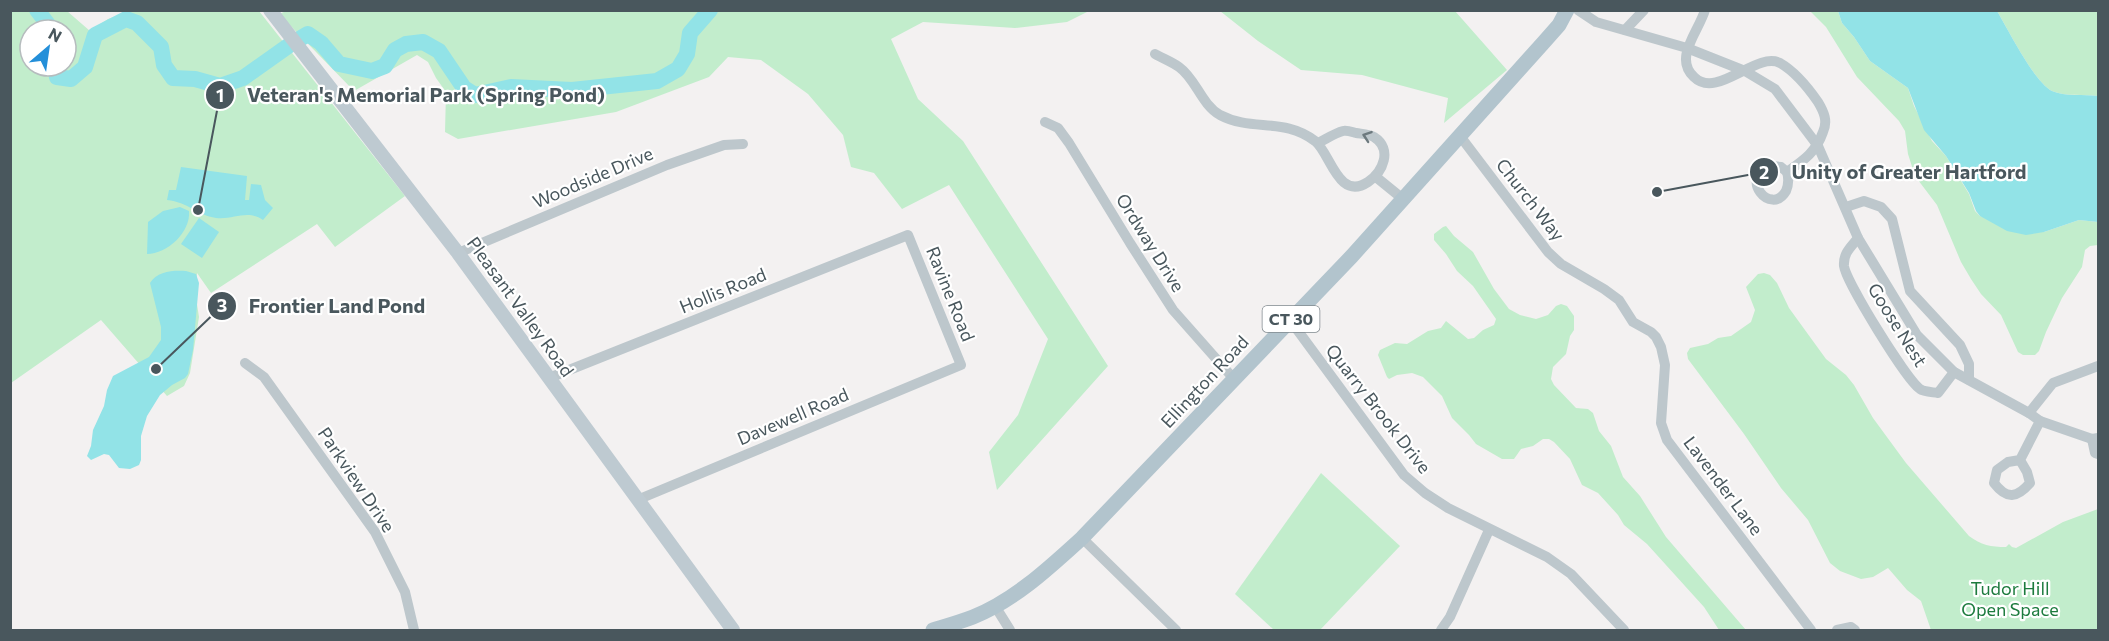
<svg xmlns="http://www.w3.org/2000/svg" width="2109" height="641" viewBox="0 0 2109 641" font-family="Commissioner,sans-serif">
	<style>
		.green { fill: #c2edcc; fill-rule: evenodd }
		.water { fill: #92e3e7 }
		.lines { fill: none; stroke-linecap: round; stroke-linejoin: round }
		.river { stroke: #92e3e7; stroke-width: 16 }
		.street { stroke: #bdc7cc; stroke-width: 10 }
		.secondary { stroke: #becad1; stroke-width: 14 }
		.primary { stroke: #b2c4cd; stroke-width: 15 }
		.oneway { stroke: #6c797e }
		.labels { text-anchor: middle; stroke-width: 4.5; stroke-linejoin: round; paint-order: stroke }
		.shield { fill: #fff; stroke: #80898e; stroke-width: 1.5 }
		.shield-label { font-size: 16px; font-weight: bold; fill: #49575d }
		.street-label { font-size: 18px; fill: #49575d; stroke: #fff }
		.park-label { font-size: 18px; fill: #1d7b3e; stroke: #fff }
		.leader { fill: none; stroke: #49575d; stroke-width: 2 }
		.callout-dot { fill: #49575d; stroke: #fff; stroke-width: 2 }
		.mark-label { font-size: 18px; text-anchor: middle; font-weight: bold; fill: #fff }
		.callout-label { font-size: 20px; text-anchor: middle; font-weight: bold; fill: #49575d; stroke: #fff; stroke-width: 4.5; stroke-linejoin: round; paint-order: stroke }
	</style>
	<rect width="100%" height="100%" fill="#f3f1f1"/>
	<g class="green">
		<path d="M289,10L1089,11L1067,22L1015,28L923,22L891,39L918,99L963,141L1108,366L997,490L989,452L1018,415L1048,339L949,185L902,209L874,173L851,167L843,135L808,94L761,60L728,57L709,77L616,112L458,139L445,132L446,92L436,78L428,62L417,55L354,91L279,14Z"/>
		<path d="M11,11H67L90,31L108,19L132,11H259L405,196L335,247L317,224L211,293L197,273L196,298L199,317L190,373L184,386L167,396L101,320L11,383ZM30,30H66V66H30Z"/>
		<path d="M1220,11H1455L1507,70L1444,123L1448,98L1362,75L1301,70L1258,41Z"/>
		<path d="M1810,11H1838L1842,23L1854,37L1870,61L1908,88L1914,106L1932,141L1946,156L1969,194L1975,211L1980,216L2044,232L2079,220L2098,222V245L2090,246L2085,250L2082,267L2062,298L2046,332L2039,351L2035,355H2023L2018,352L2001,315L1981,294L1971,279L1961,262L1937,205L1915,176L1908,154L1905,131L1899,121L1857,77L1826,27Z"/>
		<path d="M1997,11H2098V96C2084,94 2065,97 2052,91C2034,82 2008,29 1997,11Z"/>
		<path d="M1446,226L1454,236L1473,252L1494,289L1509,309L1520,315L1536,319L1548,315L1556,306L1561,304L1567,306L1574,316V330L1570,336L1566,354L1553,367L1551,379L1554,385L1576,408L1588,409L1593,413L1599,431L1611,446L1623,477L1640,496L1666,537L1746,630H1719L1704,607L1647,544L1624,525L1618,515L1598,493L1582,485L1570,459L1554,442L1549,439H1543L1533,446L1521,449L1514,459H1502L1476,444L1469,435L1452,418L1442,396L1423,377L1412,373L1397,375L1389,379L1387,377L1378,355L1380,350L1395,343L1407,344L1428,331L1441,328L1446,321L1468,339L1474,338L1483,330L1494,325L1496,319L1473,286L1457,271L1446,254L1434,240V234L1443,227Z"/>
		<path d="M1764,273L1770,275L1777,283L1789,308L1826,359L1846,375L1854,385L1873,418L1906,463L1969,536C1981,545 1991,547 2006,547L2009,544L2012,547L2016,548L2063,522L2098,509V630H1931L1921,601L1907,590L1888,568L1873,577L1861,579L1840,571L1830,563L1808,520L1781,488L1744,434L1688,359L1687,353L1690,348L1708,344L1718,338L1731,336L1751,322L1755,310L1746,287L1758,274Z"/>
		<path d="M1321,473L1400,546L1320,630H1274L1235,594Z"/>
	</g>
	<g class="water">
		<path d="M1838,11H1997C2008,29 2034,82 2052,91C2065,97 2084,94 2098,96V222L2079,220L2044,232L2026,235L2007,231L1980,216L1976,211L1969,193L1946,156L1924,130L1908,88L1870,61L1854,37L1842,23Z"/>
		<path d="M181,167L247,176L245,200H249L251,184L261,185L265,200L273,208L263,220C247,209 234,220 216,218C197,215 188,202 167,200L169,190H176Z"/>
		<path d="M180,207L189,211C191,232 167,254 147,254L148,222L163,211Z"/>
		<path d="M199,218L219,232L202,258L181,244Z"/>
		<path d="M186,271L196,274L199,283L193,350L188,374L185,378L172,385L160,395L147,416L141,436V460L139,465L130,469L119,468L109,455L104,454L91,460L87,456L91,446L93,430L104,406L107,390L113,376L149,357L161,340V327L150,283C157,271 174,270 186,271Z"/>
	</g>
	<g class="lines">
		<g class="river">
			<path d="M37,10L50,27L51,30"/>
			<path d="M55,66L57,77L71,79L85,67L95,35L126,19L137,23L161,47L164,65L173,78L195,79L220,86L243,78L291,44L308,34L321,43L339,64L372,71L385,66L395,50L406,44L423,42L439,51L464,88L475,95L511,87L572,90L657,81L678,69L687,54L690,33L710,10"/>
		</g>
		<g class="street">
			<path d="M1578,10L1596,22L1687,48L1745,71L1775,89L1818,146L1858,238L1917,335L1954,372L2029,413L2040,421L2092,439L2098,438"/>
			<path d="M1705,10C1699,31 1673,58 1694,77C1717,100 1756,51 1780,63C1794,71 1809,89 1818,102C1824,112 1828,121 1823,132C1816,152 1804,160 1787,172"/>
			<path d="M1625,30L1644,10"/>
			<path d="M1155,54C1162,58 1172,62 1179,67C1196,79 1201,104 1220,115C1252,132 1284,117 1315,141C1330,152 1338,202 1368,182C1383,172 1393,149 1374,137C1369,134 1362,134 1356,133C1352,132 1347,130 1343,131C1335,133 1326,139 1318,143"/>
			<path d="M1045,122L1058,128L1069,143L1130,243L1173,310L1234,379"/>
			<path d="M1460,136L1548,252L1561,264L1604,289L1619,300L1633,322L1651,332L1656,337L1661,347L1665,365L1661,423L1667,440L1811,630"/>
			<path d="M1772,166L1781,167L1787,172C1789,179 1789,184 1786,191C1771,217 1737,177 1772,166Z"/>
			<path d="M1376,177L1403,199"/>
			<path d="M1846,207L1864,201L1881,207L1892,219L1910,291L1960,345L1969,364V380"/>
			<path d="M1858,238C1851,247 1843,253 1844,266C1846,282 1906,379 1920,389C1924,392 1932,392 1938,393L1954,372"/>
			<path d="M458,253L667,165L724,145L743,144"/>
			<path d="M1290,320L1404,475L1425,493L1448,508L1547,557L1571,574L1624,630"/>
			<path d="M245,363L264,377L375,532L405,592L414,630"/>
			<path d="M549,378L908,235L961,365L637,500"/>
			<path d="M2029,413L2053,383L2098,366"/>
			<path d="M2092,439L2095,453L2098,454"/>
			<path d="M2020,460L2027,472L2030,483C2017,498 2007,500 1994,483L1997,470L2008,462L2020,460L2040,421"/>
			<path d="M1082,538L1176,630"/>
			<path d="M995,606L1010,630"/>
			<path d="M1441,630L1450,617L1489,530"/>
			<path d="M1837,630L1851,627L1855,630"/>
		</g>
		<path class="secondary" d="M270,10L458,253L733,630"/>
		<path class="primary" d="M933,630C946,626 960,622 973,617C1015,600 1049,568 1082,538L1352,256L1544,42L1559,25L1567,10"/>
	</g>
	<defs><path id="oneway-chevron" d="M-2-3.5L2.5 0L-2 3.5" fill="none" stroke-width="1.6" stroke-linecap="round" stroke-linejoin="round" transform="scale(1.5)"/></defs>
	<use class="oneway" href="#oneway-chevron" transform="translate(1367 136) rotate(-161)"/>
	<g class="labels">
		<rect class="shield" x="1262.5" y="306" width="57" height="26" rx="4.5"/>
		<g class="shield-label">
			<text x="1291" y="325">CT 30</text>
		</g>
		<g class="street-label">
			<text transform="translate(593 178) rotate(-23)" y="6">Woodside Drive</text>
			<text transform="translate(1530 200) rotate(52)" y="6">Church Way</text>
			<text transform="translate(1150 243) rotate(58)" y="6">Ordway Drive</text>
			<text transform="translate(723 291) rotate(-22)" y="6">Hollis Road</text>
			<text transform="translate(950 294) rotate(68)" y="6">Ravine Road</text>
			<text transform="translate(520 307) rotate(54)" y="6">Pleasant Valley Road</text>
			<text transform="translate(1897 325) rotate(58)" y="6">Goose Nest</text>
			<text transform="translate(1205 382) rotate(-47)" y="6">Ellington Road</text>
			<text transform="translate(1378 409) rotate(52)" y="6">Quarry Brook Drive</text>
			<text transform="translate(793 417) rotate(-23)" y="6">Davewell Road</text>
			<text transform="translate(356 480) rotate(56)" y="6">Parkview Drive</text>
			<text transform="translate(1723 486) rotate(53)" y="6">Lavender Lane</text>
		</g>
		<g class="park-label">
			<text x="2010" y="595">Tudor Hill<tspan x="2010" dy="21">Open Space</tspan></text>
		</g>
	</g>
	<path class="leader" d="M198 210L220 95M1657 192L1764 172M156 369L222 306"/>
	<g class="callout-dot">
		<circle cx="198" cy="210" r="6"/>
		<circle cx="1657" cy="192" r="6"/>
		<circle cx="156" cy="369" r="6"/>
		<circle cx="220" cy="95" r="15"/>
		<circle cx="1764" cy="172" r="15"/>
		<circle cx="222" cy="306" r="15"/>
	</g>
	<g class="mark-label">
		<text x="220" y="102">1</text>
		<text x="1764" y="179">2</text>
		<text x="222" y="312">3</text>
	</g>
	<g class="callout-label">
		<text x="426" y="102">Veteran's Memorial Park (Spring Pond)</text>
		<text x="1909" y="179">Unity of Greater Hartford</text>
		<text x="337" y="313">Frontier Land Pond</text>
	</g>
	<rect width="2109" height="641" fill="none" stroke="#49575d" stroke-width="24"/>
	<g transform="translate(48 48) rotate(29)"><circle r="28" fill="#ffffff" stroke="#b6bcbe" stroke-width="1.5"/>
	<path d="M0-4.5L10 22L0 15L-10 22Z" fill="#248fd9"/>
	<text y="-9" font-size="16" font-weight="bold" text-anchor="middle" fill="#49575d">N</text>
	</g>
</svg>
